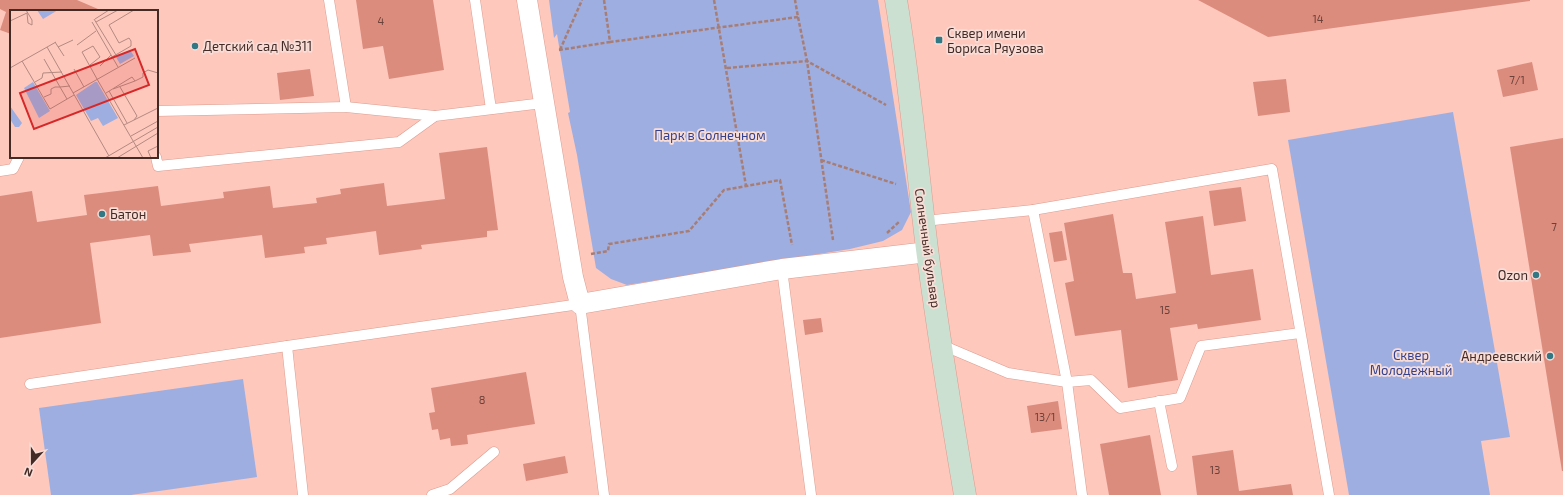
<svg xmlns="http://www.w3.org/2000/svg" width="1563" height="495" viewBox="0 0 1563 495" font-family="'Exo 2',sans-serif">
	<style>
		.green { fill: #9faee0 }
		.building { fill: #dc8c7c }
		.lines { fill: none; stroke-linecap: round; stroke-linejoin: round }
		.lane-casing { stroke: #dc9c8f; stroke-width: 11 }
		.street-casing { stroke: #dc9c8f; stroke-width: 21 }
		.secondary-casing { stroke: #dc9c8f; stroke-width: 23 }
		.path { stroke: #a77e76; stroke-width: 2.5; stroke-dasharray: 4 2; stroke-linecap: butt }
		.lane { stroke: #fff; stroke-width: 10 }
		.street { stroke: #fff; stroke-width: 20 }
		.secondary { stroke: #cce0d2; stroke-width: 22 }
		.poi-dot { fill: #317784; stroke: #f8ddd7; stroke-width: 1.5 }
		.labels { text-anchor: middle; stroke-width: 3.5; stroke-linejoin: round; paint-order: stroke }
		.number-label { font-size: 11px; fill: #6a423b }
		.poi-label { font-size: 13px; fill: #442a25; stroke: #f8ddd7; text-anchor: start }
		.park-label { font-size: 13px; fill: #334190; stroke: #f8ddd7 }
		.street-label { font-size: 13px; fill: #442a25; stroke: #f8ddd7 }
		.inset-road { fill: none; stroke: #b48980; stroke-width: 1 }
		.view { fill: #d62828; fill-opacity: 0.15; stroke: #d62828; stroke-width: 2 }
		.inset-edge { fill: none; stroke: #442a25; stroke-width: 2 }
	</style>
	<rect width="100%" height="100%" fill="#fec8bd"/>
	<g class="green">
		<path d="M549,0H878L911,212L902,230L883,241L850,249L627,285L611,279L596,268L577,155L568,113L570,112L557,34L554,38Z"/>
		<path d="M1453,112L1510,437L1481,441L1490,495H1349L1288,140Z"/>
		<path d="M243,379L257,477L131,495H51L39,408Z"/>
	</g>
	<g class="building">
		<path d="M0,0H77L98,9L97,11H11V34L0,30L6,12L0,9Z"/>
		<path d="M356,0H433L444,70L389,79L383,46L363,49Z"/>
		<path d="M1198,0H1530V1L1268,37Z"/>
		<path d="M1532,62L1538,90L1503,97L1497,70Z"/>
		<path d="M310,69L314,96L280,100L277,73Z"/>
		<path d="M1286,79L1290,112L1258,116L1253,82Z"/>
		<path d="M1563,138V471H1562L1510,147Z"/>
		<path d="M487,147L498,230L487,231V237L421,245L422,249L379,255L376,231L326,238L327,244L304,247L305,253L265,258L262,235L189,244L191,252L153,256L150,235L90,243L101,323L0,338V196L32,191L37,222L87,215L84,195L158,186L161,206L224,198L223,192L270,186L273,208L317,203L316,198L341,194L340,189L384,183L387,206L445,199L439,153Z"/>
		<path d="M1241,187L1246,221L1214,226L1209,191Z"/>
		<path d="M1113,214L1123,273H1132L1136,299L1176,293L1165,222L1203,216L1211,275L1253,269L1261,320L1198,329L1197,324L1170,328L1178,380L1128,388L1121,330L1075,336L1065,283L1074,281L1064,223Z"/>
		<path d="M1062,231L1067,260L1054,262L1049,233Z"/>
		<path d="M821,318L823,332L805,335L803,320Z"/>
		<path d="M526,372L535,424L467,435L468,444L451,446L450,438L440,440L438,429L432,430L429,413L435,412L431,388Z"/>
		<path d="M1058,401L1062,429L1031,433L1027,406Z"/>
		<path d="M1150,435L1161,495H1109L1100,444Z"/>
		<path d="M1233,450L1239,491L1291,484L1293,495H1197L1192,456Z"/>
		<path d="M565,456L568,473L526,481L523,464Z"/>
	</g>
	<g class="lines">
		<g class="lane-casing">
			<g id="lane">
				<path d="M329,0L346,107"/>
				<path d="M475,0L491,109"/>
				<path d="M157,111L346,107L435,116"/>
				<path d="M156,157L158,166L399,142L435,116L543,103"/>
				<path d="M0,171L13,169L19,157"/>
				<path d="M1033,210L1067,382L1091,380L1120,408L1180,398L1201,346L1300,333"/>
				<path d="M924,221L1033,210L1272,169L1329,495"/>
				<path d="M782,269L811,495"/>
				<path d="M942,345L1008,373L1067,382L1082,495"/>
				<path d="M287,346L303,495"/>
				<path d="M30,384L287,346L580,304L604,495"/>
				<path d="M1159,401L1172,466"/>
				<path d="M432,495L450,489L494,452"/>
			</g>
		</g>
		<g class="street-casing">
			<path id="street" d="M527,0L573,277L580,304L782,269L928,252"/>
		</g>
		<g class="secondary-casing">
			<path id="secondary" d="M896,0C910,83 917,166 927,249C938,332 951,413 965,495"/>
		</g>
		<g class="path">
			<path d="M604,0L610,42L798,17L795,0"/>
			<path d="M714,0L746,186"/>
			<path d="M798,17L807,61L833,240"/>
			<path d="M559,50L610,42"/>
			<path d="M560,50L582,0"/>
			<path d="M727,68L807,61L886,105"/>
			<path d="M821,160L896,184"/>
			<path d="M887,233L900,221"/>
			<path d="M591,254L608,251L609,244L689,231L724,190L780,180L792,245"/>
		</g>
		<use href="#lane" class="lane"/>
		<use href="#street" class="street"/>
		<use href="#secondary" class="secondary"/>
	</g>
	<g class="poi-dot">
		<rect x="935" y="36" width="8" height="8" rx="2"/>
		<circle cx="195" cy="46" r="4"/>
		<circle cx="102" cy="214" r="4"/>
		<circle cx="1536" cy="275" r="4"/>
		<circle cx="1550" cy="356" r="4"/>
	</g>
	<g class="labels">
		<g class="number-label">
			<text x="1318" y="23">14</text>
			<text x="381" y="25">4</text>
			<text x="1517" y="84">7/1</text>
			<text x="1554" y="231">7</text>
			<text x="1165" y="314">15</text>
			<text x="482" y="404">8</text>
			<text x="1045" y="421">13/1</text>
			<text x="1215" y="474">13</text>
		</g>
		<g class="poi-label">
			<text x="947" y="38">Сквер имени<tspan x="947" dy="15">Бориса Ряузова</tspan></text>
			<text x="203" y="51">Детский сад №311</text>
			<text x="110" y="219">Батон</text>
			<text x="1528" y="280" text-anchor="end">Ozon</text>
			<text x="1542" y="361" text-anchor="end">Андреевский</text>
		</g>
		<g class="park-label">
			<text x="710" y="140">Парк в Солнечном</text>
			<text x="1411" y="360">Сквер<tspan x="1411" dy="15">Молодежный</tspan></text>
		</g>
		<g class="street-label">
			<text transform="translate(928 248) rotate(82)" y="5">Солнечный бульвар</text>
		</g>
	</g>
	<g transform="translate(10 10)">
		<rect width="148" height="148" fill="#fec8bd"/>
		<path d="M27,0H48L33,9ZM120,40L124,46L110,54L106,47ZM23,72L40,101L29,108L14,78ZM85,72H87L108,108L93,116L88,108L81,111L66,85ZM0,96L12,113L9,117H5L0,109Z" fill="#9faee0"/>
		<path class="inset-road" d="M16,0L22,10V15L18,13L17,3M84,9L106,45M85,9L99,0M0,11L17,3M82,12L108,57M86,12L108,0M45,32L54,46M67,35L86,21M37,37L99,146M48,37L63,30M102,47L121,36V31L119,28L109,33L99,15L124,0M34,49L50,77L60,76M12,51L40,99L64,85M80,55L90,47L83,36L72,42L87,69L133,148M90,56L101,45M0,58L46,32M64,59L74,77M25,72L32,68L33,63L52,62M110,77L127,106L124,110M103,79L125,71M99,81L117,113M63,83L125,48M96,83L122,67L125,71L133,67V63L138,60L148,63M34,87L41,84V79L45,77H50L57,89M114,115L148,98M121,126L148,111M95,148L148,117M107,148L148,123M141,148L138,141L148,136"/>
		<path class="view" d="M125,39L139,75L24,119L10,83Z"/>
		<rect width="148" height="148" class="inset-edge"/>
	</g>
	<g transform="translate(32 463) rotate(201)" stroke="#f8ddd7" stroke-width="3" paint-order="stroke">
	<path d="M0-3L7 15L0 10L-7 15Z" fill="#442a25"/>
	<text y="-6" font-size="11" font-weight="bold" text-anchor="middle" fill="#442a25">N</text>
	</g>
</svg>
